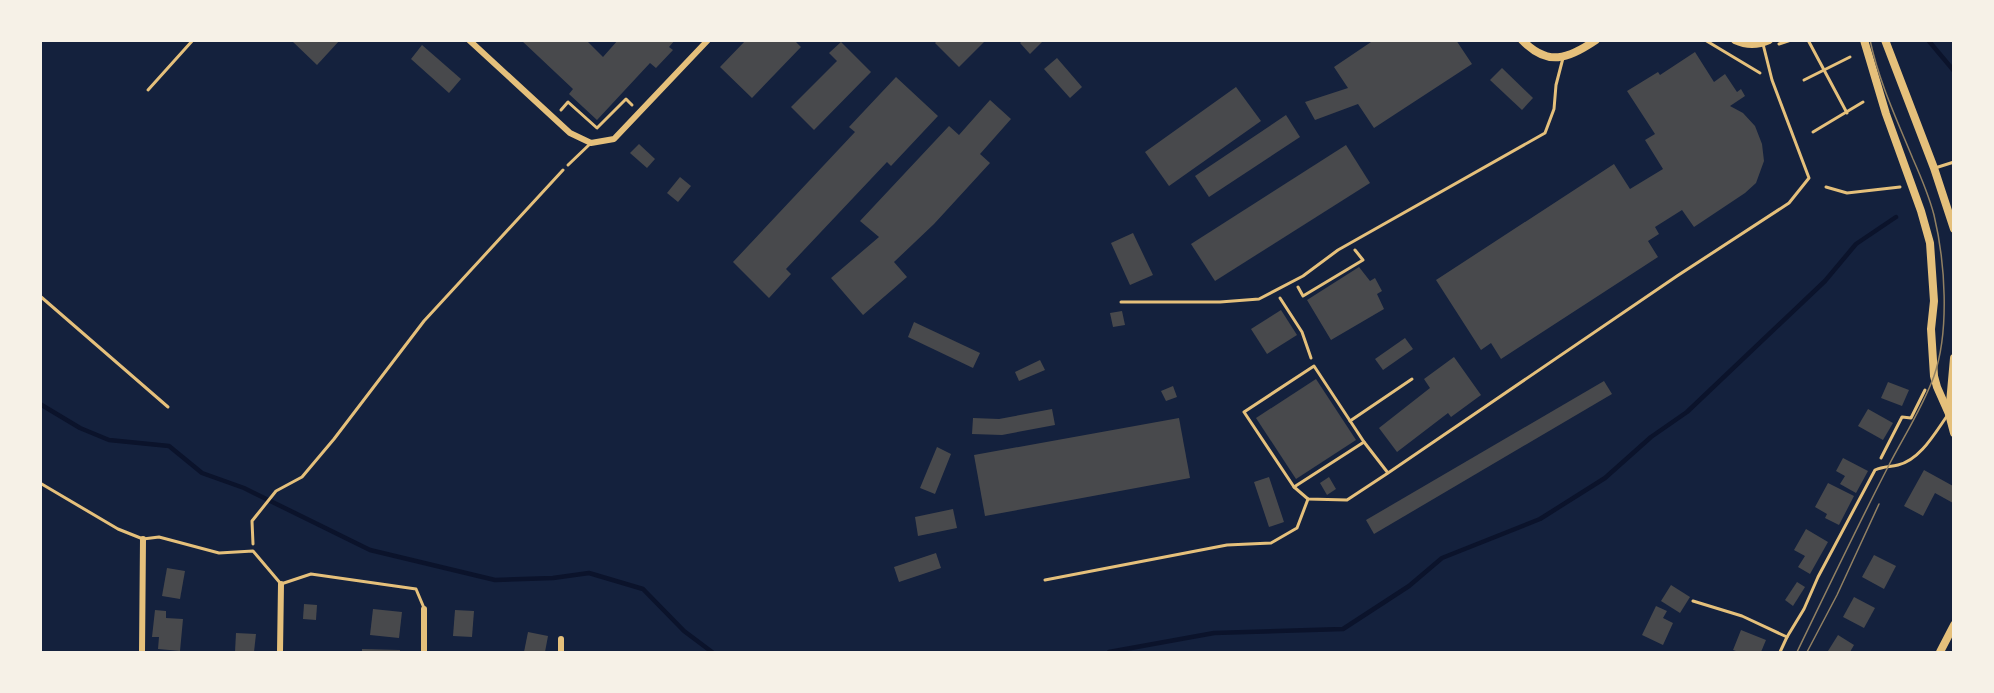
<svg xmlns="http://www.w3.org/2000/svg" width="1994" height="693" viewBox="0 0 1994 693" font-family="Raleway,sans-serif">
	<style>
		.lines { fill: none; stroke-linecap: round; stroke-linejoin: round }
		.stream { stroke: #0b132b; stroke-width: 4.5 }
		.building { fill: #48494c }
		.path { stroke: #e5c07b; stroke-width: 3 }
		.service { stroke: #e5c07b; stroke-width: 3 }
		.minor { stroke: #e5c07b; stroke-width: 6 }
		.tertiary { stroke: #e5c07b; stroke-width: 8 }
		.tram { stroke: #918062; stroke-width: 1.5 }
	</style>
	<rect width="100%" height="100%" fill="#14213d"/>
	<g class="lines">
		<g class="stream">
			<path d="M1928,40L1954,71"/>
			<path d="M40,404L80,428L109,440L169,446L202,473L244,488L370,550L495,580L553,578L589,573L643,589L684,631L712,652"/>
			<path d="M1109,652L1214,633L1343,629L1409,586L1442,558L1540,519L1605,478L1651,437L1687,412L1825,281L1856,244L1896,217"/>
		</g>
	</g>
	<g class="building">
		<path d="M291,40H340L317,65Z"/>
		<path d="M521,40H586L603,57L618,40H675L669,47L673,50L656,68L650,63L597,120L569,94L573,89Z"/>
		<path d="M746,40H798L796,42L801,47L752,98L720,67Z"/>
		<path d="M938,40H986L959,67L935,43Z"/>
		<path d="M1023,40H1044L1030,54L1020,43Z"/>
		<path d="M1374,40H1456L1472,64L1374,128L1358,104L1315,120L1305,102L1348,88L1334,67Z"/>
		<path d="M841,42L871,72L814,130L791,107L837,61L829,53Z"/>
		<path d="M422,45L461,79L449,93L411,59Z"/>
		<path d="M1695,52L1714,82L1725,74L1737,92L1741,89L1745,96L1730,106L1743,113L1755,126L1762,144L1764,161L1756,183L1745,193L1694,227L1682,210L1655,227L1659,234L1648,241L1658,257L1501,359L1491,343L1481,350L1436,280L1614,164L1630,189L1663,169L1645,140L1655,134L1627,91L1658,72L1660,75Z"/>
		<path d="M1057,58L1082,87L1070,98L1044,69Z"/>
		<path d="M1502,68L1533,98L1522,110L1490,80Z"/>
		<path d="M896,77L938,116L891,166L887,162L786,269L791,274L769,298L733,262L855,132L849,127Z"/>
		<path d="M1236,87L1261,121L1169,186L1145,152Z"/>
		<path d="M990,100L1011,119L980,154L990,163L934,224L894,262L907,277L863,315L831,278L879,237L860,221L949,126L959,135Z"/>
		<path d="M1286,115L1300,137L1209,197L1195,176Z"/>
		<path d="M639,144L655,159L647,168L630,153Z"/>
		<path d="M1346,145L1370,183L1215,281L1191,244Z"/>
		<path d="M680,177L691,186L678,202L667,193Z"/>
		<path d="M1133,233L1153,275L1130,285L1111,243Z"/>
		<path d="M1359,267L1370,281L1375,278L1382,291L1377,294L1384,309L1331,340L1307,300Z"/>
		<path d="M1281,310L1297,335L1267,354L1251,329Z"/>
		<path d="M1122,311L1125,325L1113,327L1110,313Z"/>
		<path d="M914,322L980,353L973,368L908,337Z"/>
		<path d="M1405,338L1413,349L1383,370L1375,359Z"/>
		<path d="M1454,357L1481,395L1451,417L1448,413L1397,452L1379,428L1430,388L1424,379Z"/>
		<path d="M1040,360L1045,370L1019,381L1015,372Z"/>
		<path d="M1316,379L1356,440L1296,479L1256,418Z"/>
		<path d="M1604,381L1612,394L1374,534L1366,520Z"/>
		<path d="M1888,382L1909,390L1902,406L1881,398Z"/>
		<path d="M1173,386L1177,397L1166,401L1161,391Z"/>
		<path d="M1052,409L1055,425L1002,435L972,434L973,418L999,419Z"/>
		<path d="M1868,409L1893,423L1883,440L1858,426Z"/>
		<path d="M1179,418L1190,478L985,516L974,455Z"/>
		<path d="M937,447L951,454L935,494L920,488Z"/>
		<path d="M1843,458L1868,471L1856,493L1840,484L1845,476L1836,471Z"/>
		<path d="M1924,470L1953,486V503L1935,493L1923,516L1904,506Z"/>
		<path d="M1269,477L1284,522L1269,527L1254,482Z"/>
		<path d="M1329,477L1336,489L1327,495L1320,483Z"/>
		<path d="M1828,483L1854,496L1839,525L1825,518L1827,514L1815,507Z"/>
		<path d="M953,509L957,528L918,536L915,517Z"/>
		<path d="M1806,529L1828,542L1810,574L1798,567L1805,556L1794,550Z"/>
		<path d="M936,553L941,568L899,582L894,567Z"/>
		<path d="M1874,555L1896,566L1884,589L1862,577Z"/>
		<path d="M167,568L185,571L180,599L162,596Z"/>
		<path d="M1797,582L1805,587L1793,606L1785,600Z"/>
		<path d="M1671,585L1690,597L1680,613L1661,601Z"/>
		<path d="M1854,597L1875,608L1864,628L1843,617Z"/>
		<path d="M304,604L317,605L316,620L303,619Z"/>
		<path d="M1656,606L1667,611L1663,618L1673,623L1663,645L1642,635Z"/>
		<path d="M373,609L402,612L399,638L370,635Z"/>
		<path d="M155,610L166,611V618L183,619L180,651L158,649L159,637H152Z"/>
		<path d="M455,610L474,611L472,637L453,636Z"/>
		<path d="M1741,630L1766,640L1761,652H1739L1733,650Z"/>
		<path d="M528,632L548,636L545,652H524Z"/>
		<path d="M236,633L256,634L254,652H235Z"/>
		<path d="M1838,635L1854,645L1850,652L1828,651Z"/>
		<path d="M362,649L400,650V652H362Z"/>
	</g>
	<g class="lines">
		<g class="path">
			<path d="M1705,40L1760,73"/>
			<path d="M1808,40L1847,113"/>
			<path d="M1779,44L1791,40"/>
			<path d="M1804,80L1850,57"/>
			<path d="M561,110L568,102L597,128L626,99L632,105"/>
			<path d="M1813,132L1863,102"/>
			<path d="M1826,187L1847,193L1900,187"/>
			<path d="M1298,287L1303,296L1363,260L1355,250"/>
			<path d="M1280,298L1302,332L1311,358"/>
			<path d="M1881,458L1902,417L1911,418L1925,390"/>
			<path d="M253,544L252,521L276,491L302,477L334,439L424,321L563,170"/>
		</g>
		<g class="service">
			<path d="M148,90L193,40"/>
			<path d="M568,165L591,143"/>
			<path d="M1935,168L1954,162"/>
			<path d="M40,296L168,407"/>
			<path d="M1121,302H1220L1259,299L1303,276L1338,250L1545,133L1554,109L1556,85L1563,58"/>
			<path d="M1350,421L1412,379"/>
			<path d="M1388,473L1364,442L1314,366L1244,412L1294,487L1308,499L1347,500L1388,473L1677,276L1789,203L1809,178L1772,80L1763,44"/>
			<path d="M40,483L118,529L143,539L159,537L219,553L253,551L281,584L311,574L416,589L424,608"/>
			<path d="M1294,487L1364,442"/>
			<path d="M1045,580L1227,545L1271,543L1297,528L1308,499"/>
			<path d="M1693,601L1742,616L1787,637"/>
			<path d="M1780,652L1787,637L1804,609L1818,577L1875,470C1883,466 1890,467 1898,465C1920,460 1935,433 1947,416"/>
		</g>
		<g class="minor">
			<path d="M469,40L570,133L591,143L614,139L708,40"/>
			<path d="M561,639V652"/>
			<path d="M142,652L143,539"/>
			<path d="M280,652L281,584"/>
			<path d="M424,652V609"/>
		</g>
		<g class="tertiary">
			<path d="M1522,40C1548,67 1568,59 1596,40"/>
			<path d="M1735,40C1746,45 1758,45 1769,40"/>
			<path d="M1864,40L1886,114L1921,211L1930,243L1934,301L1931,329L1934,376L1937,387L1949,414"/>
			<path d="M1885,40L1934,168L1954,229"/>
			<path d="M1954,358L1949,414L1954,433"/>
			<path d="M1940,652L1954,625"/>
		</g>
		<g class="tram">
			<path d="M1797,652C1827,590 1857,527 1889,465C1904,436 1923,407 1934,376C1950,330 1945,261 1934,215C1929,196 1921,177 1913,159C1897,120 1879,82 1870,40"/>
			<path d="M1807,652L1837,595L1879,504"/>
		</g>
	</g>
	<rect width="1994" height="693" fill="none" stroke="#f6f1e7" stroke-width="84"/>
</svg>
